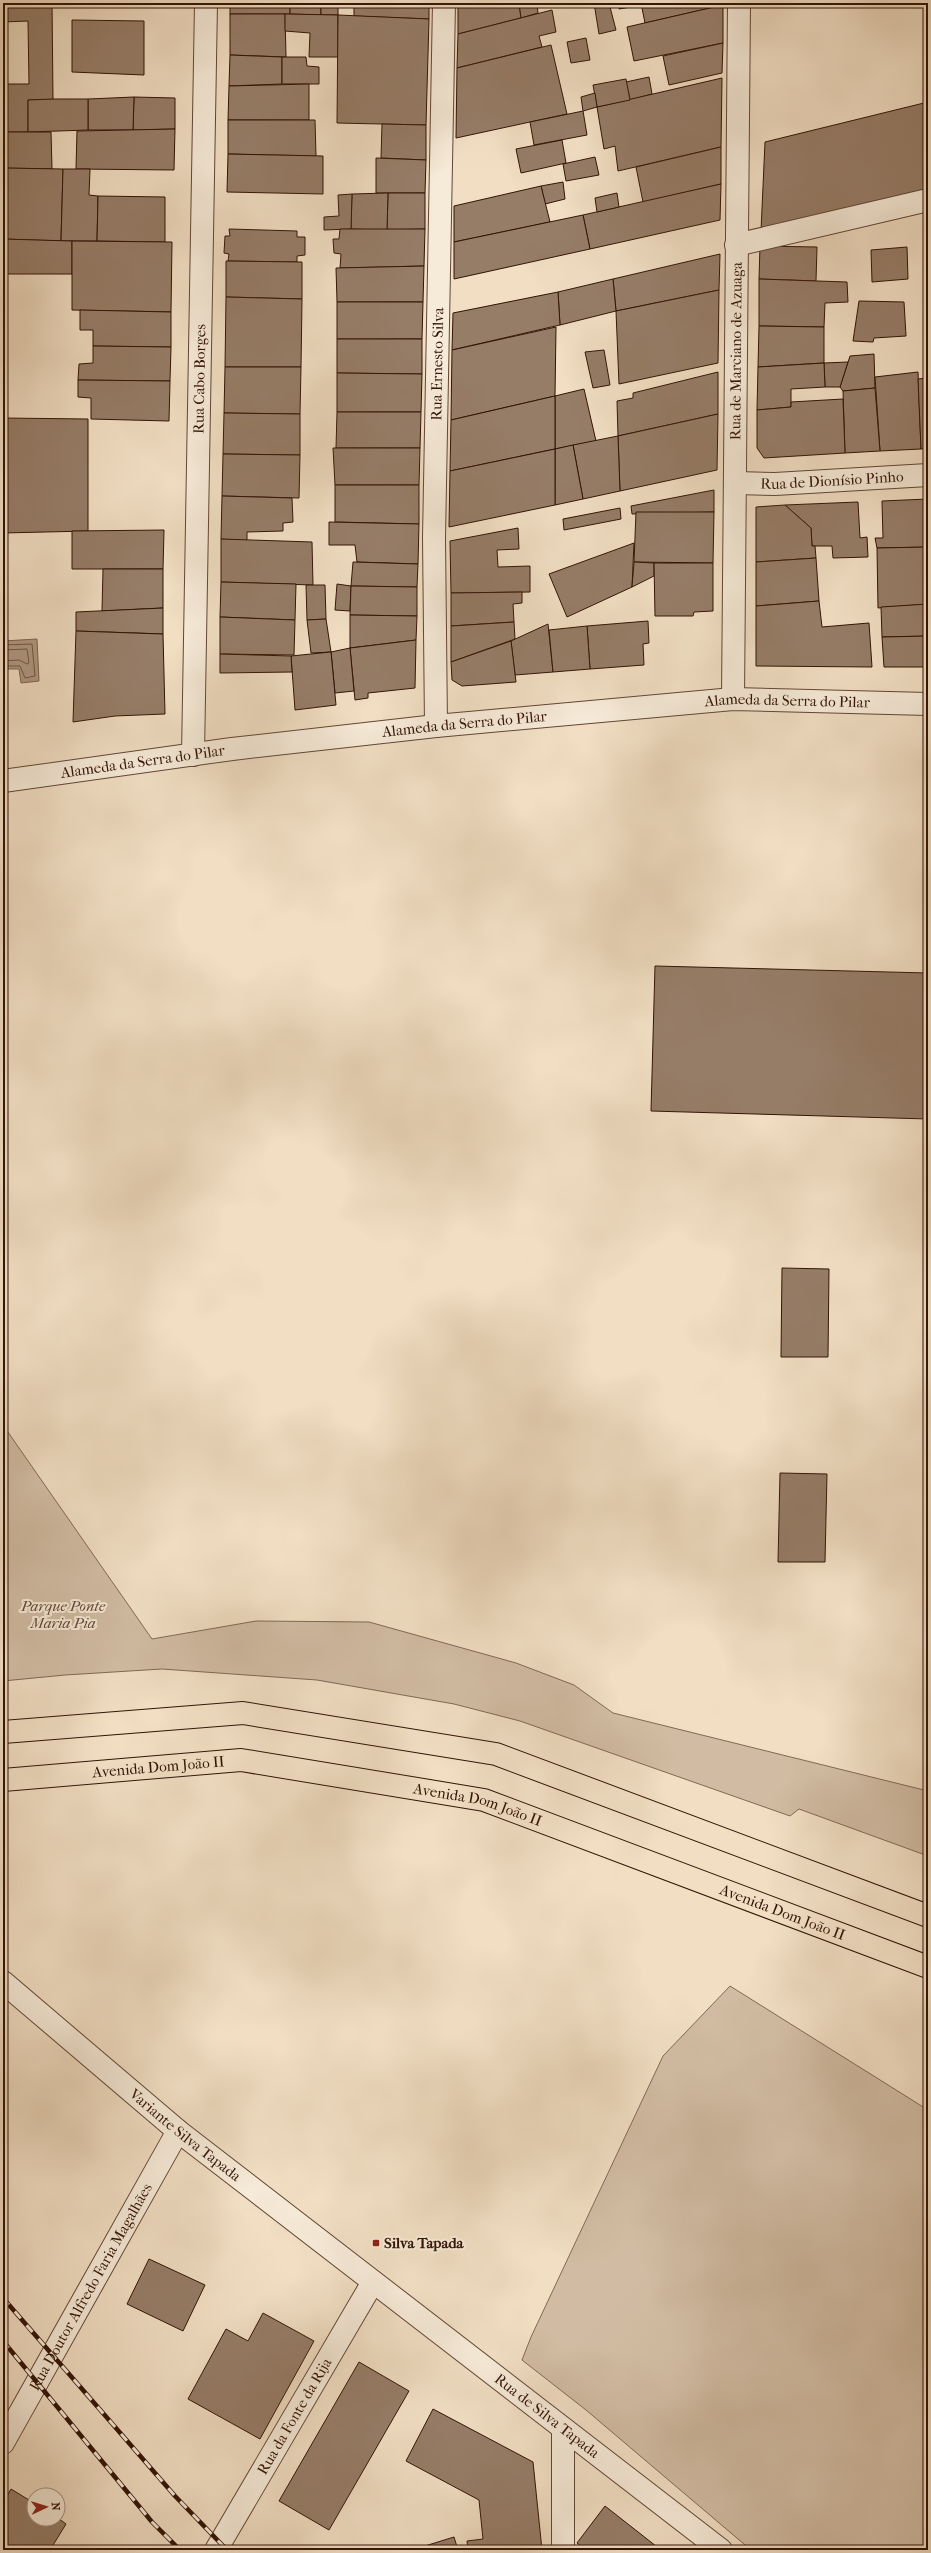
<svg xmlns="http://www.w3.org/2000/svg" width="931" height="2553" viewBox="0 0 931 2553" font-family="'IM FELL French Canon',serif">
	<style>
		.green { fill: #d1bca3; stroke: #826854 }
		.water { fill: #b09983; stroke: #7e6451 }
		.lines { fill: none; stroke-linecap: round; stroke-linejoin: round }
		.shore { stroke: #725644; stroke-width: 1 }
		.building { fill: #967d68; stroke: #331406 }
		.minor-casing { stroke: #624635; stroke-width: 24 }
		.major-casing { stroke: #331406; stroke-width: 24 }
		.minor { stroke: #f6ead8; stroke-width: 22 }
		.major { stroke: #f1dec3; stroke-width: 22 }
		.rail-casing { stroke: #331406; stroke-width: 4.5 }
		.rail { stroke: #f6ead8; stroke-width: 3; stroke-dasharray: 9; stroke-linecap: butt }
		.poi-dot { fill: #8f2418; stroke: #f6ead8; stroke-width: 1.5 }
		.labels { text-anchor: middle; stroke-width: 4; stroke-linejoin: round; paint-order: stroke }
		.street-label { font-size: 15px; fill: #331406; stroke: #f6ead8 }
		.park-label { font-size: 15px; font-style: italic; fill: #624635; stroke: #f6ead8 }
		.poi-label { font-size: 15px; font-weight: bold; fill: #331406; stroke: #f6ead8; text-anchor: start }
	</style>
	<rect width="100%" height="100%" fill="#f1dec3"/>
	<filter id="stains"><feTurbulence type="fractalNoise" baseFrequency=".005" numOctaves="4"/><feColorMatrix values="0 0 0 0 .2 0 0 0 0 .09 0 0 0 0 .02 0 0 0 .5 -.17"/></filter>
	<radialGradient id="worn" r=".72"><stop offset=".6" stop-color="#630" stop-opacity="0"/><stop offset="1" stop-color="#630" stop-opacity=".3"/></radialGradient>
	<g class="green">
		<path d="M3,1425L152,1639L256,1621L369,1622L516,1663L574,1685L613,1713L928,1791V1856L799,1809L790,1816L520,1721L454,1704L317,1680L162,1669L65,1675L3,1681Z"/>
		<path d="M730,1986L928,2110V2550H751L586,2410L522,2360L531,2337L663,2056Z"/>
	</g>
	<path class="water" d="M37,639L39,681L21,683L19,669H3V641Z"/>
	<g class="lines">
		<g class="shore">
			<path d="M3,645L32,644L35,676L25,678L20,666H3"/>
			<path d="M3,650L27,649L29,663L27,664L19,660L3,661"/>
		</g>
	</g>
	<g class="building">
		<path d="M3,3H52L53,100H28V132H3V84H29L28,21L3,22Z"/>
		<rect x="230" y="3" width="60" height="11"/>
		<path d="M290,3H321V15L290,14Z"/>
		<rect x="321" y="3" width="17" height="12"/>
		<path d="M354,3H429V19L354,16Z"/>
		<path d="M458,3H519L521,18L458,34Z"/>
		<path d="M519,3H537L538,13L521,18Z"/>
		<path d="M594,3H641L642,5L619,9V6L610,7L616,30L599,34Z"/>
		<path d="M641,3H723V5L645,23Z"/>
		<path d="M723,5V43L634,61L627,27Z"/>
		<path d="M552,10L556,32L539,36L542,47L457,68L458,34Z"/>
		<path d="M230,14H285L286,57L230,55Z"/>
		<path d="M285,14L338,15V57H309L310,33L285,31Z"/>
		<path d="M338,15L429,19L426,125L337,123Z"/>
		<path d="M72,20L144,21V75L72,72Z"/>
		<path d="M586,38L590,60L571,63L567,42Z"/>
		<path d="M723,43L722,73L669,85L663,56Z"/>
		<path d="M551,45L567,114L456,138L457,68Z"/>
		<path d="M230,55L282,57V84L229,86Z"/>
		<path d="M282,57H306L307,66L319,67V84H282Z"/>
		<path d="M649,77L652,94L630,100L626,82Z"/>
		<path d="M722,78L721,147L618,171L615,146L604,149L597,107Z"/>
		<path d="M626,79L630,100L597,107L593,85Z"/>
		<path d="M309,84V120H228L229,86Z"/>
		<path d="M595,93L597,107L583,111L581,97Z"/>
		<path d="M134,97L175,98V129L133,130Z"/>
		<path d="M134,97L133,130H88V99Z"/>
		<path d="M53,99H88V130L28,132V100Z"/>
		<path d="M928,102V190L761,231L765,142Z"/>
		<path d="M583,111L587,135L534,145L530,122Z"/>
		<path d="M228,120H315L316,156L228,154Z"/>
		<path d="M382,124L426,125V160L381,158Z"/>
		<path d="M175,129L174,170L76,169L77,131Z"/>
		<path d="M3,132H51L52,169L3,168Z"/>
		<path d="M562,140L566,163L521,173L516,149Z"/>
		<path d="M721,147V184L643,202L636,167Z"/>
		<path d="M228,154L323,156V194L227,192Z"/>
		<path d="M595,157L599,175L566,181L563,164Z"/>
		<path d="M376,158L426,160L425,193H376Z"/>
		<path d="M3,168L63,169L61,241L3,239Z"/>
		<path d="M63,169H90L89,195L98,196L97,241H61Z"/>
		<path d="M563,182L565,199L545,204L541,186Z"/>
		<path d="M721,184L720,220L590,249L583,215Z"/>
		<path d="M541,186L550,222L454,242V206Z"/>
		<path d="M388,193H425V229L387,230Z"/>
		<path d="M388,193L387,230L351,229L352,194Z"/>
		<path d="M617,193L619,207L597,212L595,198Z"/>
		<path d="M352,194L351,229L324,230V217L339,216L338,195Z"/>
		<path d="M98,196L165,197V242L97,241Z"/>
		<path d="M583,215L590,249L454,279V242Z"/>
		<path d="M229,229L297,231V237H305V255L297,256V262L228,261L229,254L224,253L225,236H230Z"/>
		<path d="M340,229H425L424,266L340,268L341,254L334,253L333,239H339Z"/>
		<path d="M3,239L72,241V274H6V310H3Z"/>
		<path d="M72,241L172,242L171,312L72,310Z"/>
		<path d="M760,246L817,247L816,281L759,279Z"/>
		<path d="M907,247L908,279L872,282L871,250Z"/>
		<path d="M720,254L719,290L616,311L613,279Z"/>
		<path d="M226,261L302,262V299L226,297Z"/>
		<path d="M424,266L423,302H337L336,268Z"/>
		<path d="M613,279L616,311L560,325L558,292Z"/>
		<path d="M759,279L847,282L848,302L825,303L824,327L759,326Z"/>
		<path d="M719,290L718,363L619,384L616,311Z"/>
		<path d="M558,292L560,325L452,350L453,313Z"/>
		<path d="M226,297L302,299L301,367H225Z"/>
		<path d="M859,301L904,302L906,336L874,338L873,342L853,341Z"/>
		<path d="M337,302H423L422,339H337Z"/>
		<path d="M80,310L171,312V347L93,346V330H80Z"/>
		<path d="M759,326L824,327V363L758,367Z"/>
		<path d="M556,327L555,396L451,420L452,350Z"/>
		<path d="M337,339H422V374L337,373Z"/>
		<path d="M93,346L171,347L170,381L78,380L79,364L93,363Z"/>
		<path d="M604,350L610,385L593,388L585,352Z"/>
		<path d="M874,354L875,388L843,391L840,387L850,356Z"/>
		<path d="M848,362L840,387H825L824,363Z"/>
		<path d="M824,363L825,387L791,389V407L757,410L758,367Z"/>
		<path d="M225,367H301L300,414L224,413Z"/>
		<path d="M718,372V414L618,436L617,401L633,398V393Z"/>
		<path d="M918,372L921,449L880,451L875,377Z"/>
		<path d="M337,373L422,374L421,412H337Z"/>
		<path d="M928,378V448L921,449L918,379Z"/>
		<path d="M78,380L170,381L169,421L91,419V398L78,397Z"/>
		<path d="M875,388L880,451L845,453L843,391Z"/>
		<path d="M584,389L596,441L555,449V396Z"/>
		<path d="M555,396V449L450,471L451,420Z"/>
		<path d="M843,399L845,453L764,458L757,448V410L791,407V402Z"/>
		<path d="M337,412H421L420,448H336Z"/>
		<path d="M224,413L300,414V455L223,454Z"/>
		<path d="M718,414L717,470L620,491L618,436Z"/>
		<path d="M3,418L88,419V531L3,533Z"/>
		<path d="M618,436L620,491L583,499L573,445Z"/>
		<path d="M573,445L583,499L555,505V449Z"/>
		<path d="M333,448H420L419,485H335Z"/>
		<path d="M555,449V505L449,527L450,471Z"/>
		<path d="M223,454L300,455L299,498L222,496Z"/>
		<path d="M335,485H419V524L335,522Z"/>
		<path d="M714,490V512L632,514L631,506Z"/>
		<path d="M222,496L292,498L293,522L283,523V531L247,532V541L221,539Z"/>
		<path d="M928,499V547L877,548L875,538H883L882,501Z"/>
		<path d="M858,502L860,538L867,537L868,557L833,558L832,546H812L811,528L785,505Z"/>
		<path d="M785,505L811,528L812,546H815L816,558L756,562V507Z"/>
		<path d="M620,508L621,519L564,530L563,519Z"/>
		<path d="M636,512H714L713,563L634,562Z"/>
		<path d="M329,522L419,524L418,564L357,562L355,545H329Z"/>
		<path d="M518,528L519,549L497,550L498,567L530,566V592L451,593L450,541Z"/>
		<path d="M164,530L163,569H72V531Z"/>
		<path d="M221,539L312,542L313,585L221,582Z"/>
		<path d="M634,543L632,587L567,617L549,574Z"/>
		<path d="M928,547V604L878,608L877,548Z"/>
		<path d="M816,558L819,601L756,606V562Z"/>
		<path d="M353,562L418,564L417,587L351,586Z"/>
		<path d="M634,562L654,563V576L632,587Z"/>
		<path d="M654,563H713V611L694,612L693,616H655Z"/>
		<path d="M103,569H163V608L102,611Z"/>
		<path d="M221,582L296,584L295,620L220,617Z"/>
		<path d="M337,584L351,586L350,611L335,610Z"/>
		<path d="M306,585H325L326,619L307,620Z"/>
		<path d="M351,586L417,587V616L350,615Z"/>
		<path d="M522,592V603L513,604L514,622L451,626V593Z"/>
		<path d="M819,601L822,627L869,623L872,667L756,666V606Z"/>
		<path d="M928,604V636L882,637L881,607Z"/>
		<path d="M163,608V634L76,631V612Z"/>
		<path d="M350,615L417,616L416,640L350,648Z"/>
		<path d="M220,617L295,620L294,655L220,654Z"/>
		<path d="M326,619L331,652L311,653L307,620Z"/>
		<path d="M648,621L649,643L643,644L644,665L590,669L587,626Z"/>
		<path d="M514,622L515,639L451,662V626Z"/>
		<path d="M548,624L553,672L515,675L511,641Z"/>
		<path d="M587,626L590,669L553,672L549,630Z"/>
		<path d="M76,631L163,634L165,714L115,716L73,722Z"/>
		<path d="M928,636V667H884L882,637Z"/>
		<path d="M416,640L415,688L368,693V698L355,700L350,648Z"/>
		<path d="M511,641L516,682L462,686L452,680L451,662Z"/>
		<path d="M350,648L354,691L335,693L331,652Z"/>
		<path d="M331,652L336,705L295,710L291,656Z"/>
		<path d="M220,654L291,656L292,672L220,673Z"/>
		<path d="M655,966L928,973V1119L651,1111Z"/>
		<path d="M782,1268L829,1269L828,1357H781Z"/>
		<path d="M780,1473L827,1474L825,1562H778Z"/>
		<path d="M149,2259L205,2285L183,2331L127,2304Z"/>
		<path d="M263,2313L314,2341L260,2439L188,2399L226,2329L248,2341Z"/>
		<path d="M359,2362L409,2391L329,2530L279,2501Z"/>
		<path d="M433,2409L533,2462L542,2550H468L467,2541L483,2539L479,2500L406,2461Z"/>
		<path d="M11,2489L34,2503V2519L58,2518L66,2524L50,2550H3V2503Z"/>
		<path d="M605,2506L661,2550H586L577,2543Z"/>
		<path d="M454,2537L458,2550H426L425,2546Z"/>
	</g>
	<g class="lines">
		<g class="minor-casing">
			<g id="minor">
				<path d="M736,245L928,200"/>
				<path id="s1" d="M736,483L775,484L928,475"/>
				<path id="s2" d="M733,699L739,3"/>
				<path id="s3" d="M436,726L434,538L444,3"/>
				<path id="s4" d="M193,755L206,3"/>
				<path id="s5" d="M3,781L232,749L436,726L733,699L928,704"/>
				<path id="s6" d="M3,1982L178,2131L721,2550"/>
				<path d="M563,2429V2550"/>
				<path id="s7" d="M3,2443L178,2131"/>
				<path id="s8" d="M216,2550L373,2282"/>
			</g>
		</g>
		<g class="major-casing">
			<g id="major">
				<path d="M3,1732L243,1713L496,1754L928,1916"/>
				<path id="s9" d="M3,1780L241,1760L484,1800L928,1967"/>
			</g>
		</g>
		<use href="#minor" class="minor"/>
		<use href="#major" class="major"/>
		<g class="rail-casing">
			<g id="rail">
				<path d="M3,2298L175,2496L227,2550"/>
				<path d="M3,2341L152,2522L180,2550"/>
			</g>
		</g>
		<use href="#rail" class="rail"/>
	</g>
	<rect class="poi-dot" x="372" y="2239" width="8" height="8" rx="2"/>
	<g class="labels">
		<g class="street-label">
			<text dy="5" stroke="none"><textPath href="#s2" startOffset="348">Rua de Marciano de Azuaga</textPath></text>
			<text dy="5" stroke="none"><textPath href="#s3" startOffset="362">Rua Ernesto Silva</textPath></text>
			<text dy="5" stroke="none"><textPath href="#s4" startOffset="376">Rua Cabo Borges</textPath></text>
			<text dy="5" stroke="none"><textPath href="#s1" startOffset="96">Rua de Dionísio Pinho</textPath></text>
			<text dy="5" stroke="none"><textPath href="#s5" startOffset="789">Alameda da Serra do Pilar</textPath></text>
			<text dy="5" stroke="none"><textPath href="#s5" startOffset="465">Alameda da Serra do Pilar</textPath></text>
			<text dy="5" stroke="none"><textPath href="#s5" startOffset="141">Alameda da Serra do Pilar</textPath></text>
			<text dy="5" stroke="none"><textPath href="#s9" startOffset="156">Avenida Dom João II</textPath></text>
			<text dy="5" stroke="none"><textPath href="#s9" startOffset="480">Avenida Dom João II</textPath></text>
			<text dy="5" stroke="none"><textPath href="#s9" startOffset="804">Avenida Dom João II</textPath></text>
			<text dy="5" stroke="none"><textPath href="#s6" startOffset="238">Variante Silva Tapada</textPath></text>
			<text dy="5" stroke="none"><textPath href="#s7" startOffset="179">Rua Doutor Alfredo Faria Magalhães</textPath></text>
			<text dy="5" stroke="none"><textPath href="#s8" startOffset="155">Rua da Fonte da Rija</textPath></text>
			<text dy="5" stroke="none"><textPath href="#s6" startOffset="696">Rua de Silva Tapada</textPath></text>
		</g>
		<g class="park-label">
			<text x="63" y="1611">Parque Ponte<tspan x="63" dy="17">Maria Pia</tspan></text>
		</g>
		<g class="poi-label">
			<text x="384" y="2248">Silva Tapada</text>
		</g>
	</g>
	<rect width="931" height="2553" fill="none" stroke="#f1dec3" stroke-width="16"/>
	<rect x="4" y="4" width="923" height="2545" fill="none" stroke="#331406" stroke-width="2"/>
	<rect x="8" y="8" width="915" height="2537" fill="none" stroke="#331406"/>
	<g transform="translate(46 2507) rotate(86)"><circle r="19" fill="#f6ead8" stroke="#a89484"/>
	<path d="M0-3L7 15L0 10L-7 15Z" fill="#8f2418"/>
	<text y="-6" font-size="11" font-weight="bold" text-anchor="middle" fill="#331406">N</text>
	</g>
	<rect width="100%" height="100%" filter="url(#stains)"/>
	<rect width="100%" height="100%" fill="url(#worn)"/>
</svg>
